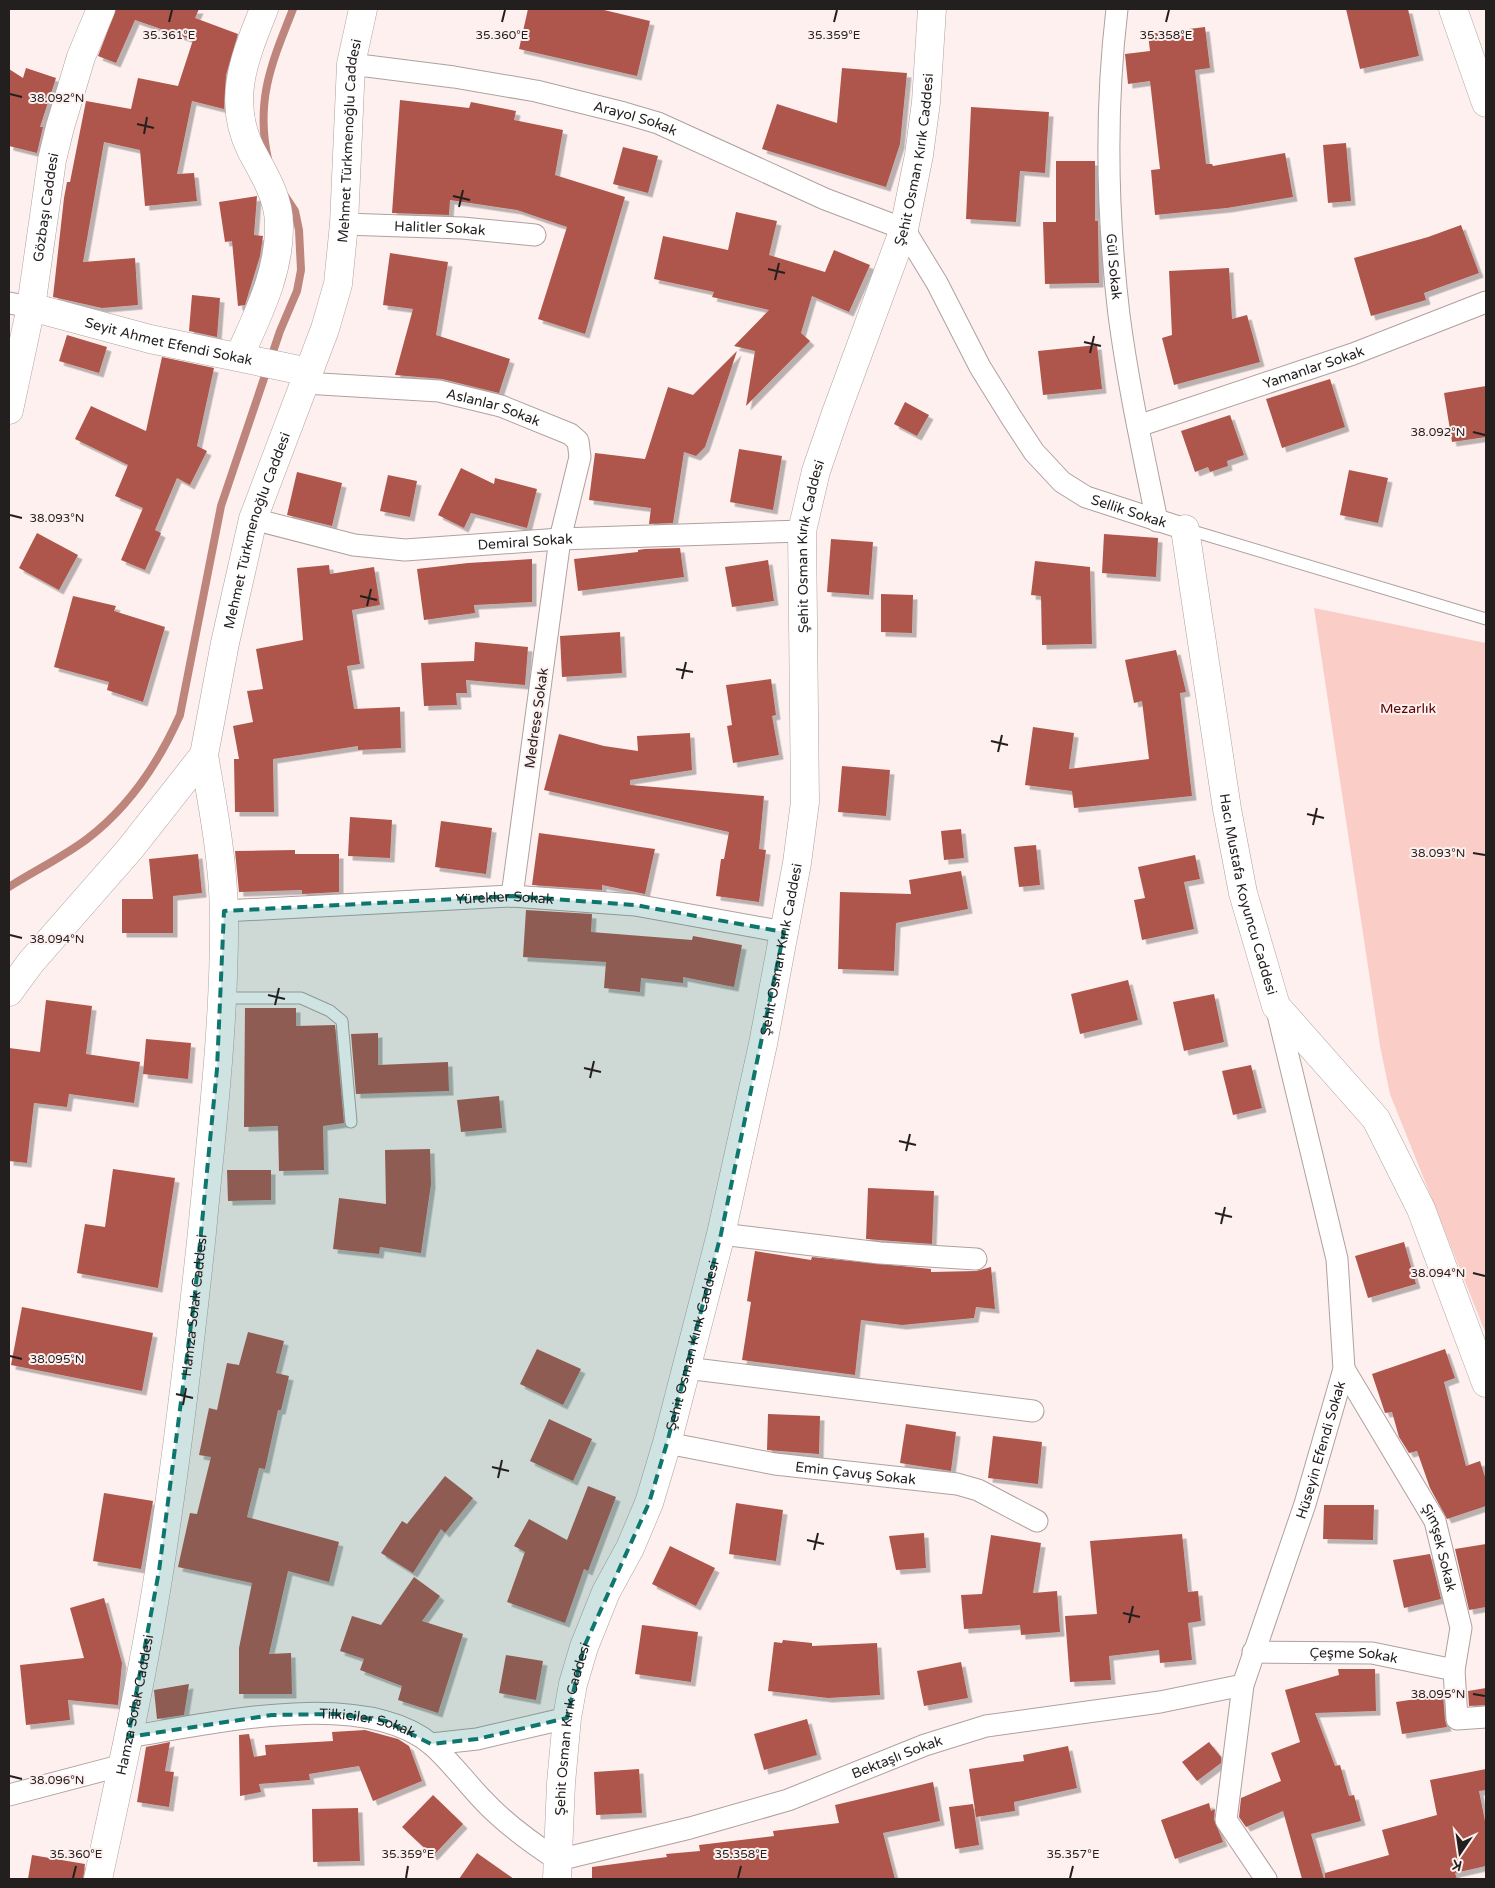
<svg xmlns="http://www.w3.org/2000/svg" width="1495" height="1888" viewBox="0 0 1495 1888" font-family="'Varela Round',sans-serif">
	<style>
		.green { fill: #facdc6 }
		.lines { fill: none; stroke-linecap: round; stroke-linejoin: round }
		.stream { stroke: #bd857c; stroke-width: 8 }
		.building { fill: #ae564b; filter: url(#shadow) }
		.lane-casing { stroke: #aea19f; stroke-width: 13 }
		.street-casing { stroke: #aea19f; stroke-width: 23 }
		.secondary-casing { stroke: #aea19f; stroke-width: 29 }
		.lane { stroke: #fff; stroke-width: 11 }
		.street { stroke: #fff; stroke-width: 21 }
		.secondary { stroke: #fff; stroke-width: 28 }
		.marked { fill: #0f766e; fill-opacity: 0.2; stroke: #0f766e; stroke-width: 4; stroke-dasharray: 10 6; stroke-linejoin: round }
		.ticks { fill: none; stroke: #241f1f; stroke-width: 2 }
		.labels { text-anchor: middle; stroke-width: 4; stroke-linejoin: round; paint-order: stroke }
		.street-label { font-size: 14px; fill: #241f1f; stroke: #fef0ee }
		.park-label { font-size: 14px; fill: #580201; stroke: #fef0ee }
		.ticks-label { font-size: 12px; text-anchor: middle; fill: #241f1f; stroke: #fef0ee; stroke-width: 4; stroke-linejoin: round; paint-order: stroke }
	</style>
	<defs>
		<filter id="shadow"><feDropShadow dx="4.5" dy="4.5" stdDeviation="0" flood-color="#0004"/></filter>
	</defs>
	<rect width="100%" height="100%" fill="#fef0ee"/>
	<path class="green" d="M1314,608L1486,643V1334L1390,1094L1380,1046Z"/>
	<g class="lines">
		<g class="stream">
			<path d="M268,159C255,100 272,62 293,9"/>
			<path d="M9,887C34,871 63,857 87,839C129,807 159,762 180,715L221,506L280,331L297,291L301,270L299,230L295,211L285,196"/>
		</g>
	</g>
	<g class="building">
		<path d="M116,9H199L195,18L238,34L226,75L224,109L192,101L177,174L194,173L197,201L145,206L140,150L104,142L83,262L135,258L138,305L102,308L53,297L64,198L67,182H70L86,101L131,109L138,78L178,86L193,40L135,20L116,63L98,56Z"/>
		<path d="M528,9H600L650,21L637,76L519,49Z"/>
		<path d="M1346,9H1408L1419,56L1360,69Z"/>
		<path d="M1205,27L1210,68L1195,70L1206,164H1212L1213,166L1285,153L1293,197L1227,208L1155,215L1151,170L1160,169L1150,81L1128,84L1125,54L1150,51L1148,34Z"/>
		<path d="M26,68L56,78L40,127H43L37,153L9,146V69L23,78Z"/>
		<path d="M842,68L907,73L900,144L886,187L762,149L777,104L837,123Z"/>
		<path d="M400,100L469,108L471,102L516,111L514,120L563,130L555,175L625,197L585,334L538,319L567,227L517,210L450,200L449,215L392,213Z"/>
		<path d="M971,107L1049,112L1045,173L1020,171L1016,222L966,219Z"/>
		<path d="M1346,143L1351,201L1328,203L1323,145Z"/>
		<path d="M623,147L658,156L648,193L613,184Z"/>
		<path d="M1056,161H1095V221H1098L1099,283L1045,284L1043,222H1056Z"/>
		<path d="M257,196L254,235L263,236L260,256L245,305L238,306L232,241L225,242L219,202Z"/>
		<path d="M736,212L777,221L769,255L825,272L834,250L870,265L849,312L812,296L801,333L810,341L746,406L755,351L734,346L769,310L712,297L714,292L654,279L663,236L728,250Z"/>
		<path d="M1461,225L1479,273L1424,293L1426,300L1371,316L1354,258L1428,237Z"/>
		<path d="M390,253L448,262L436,335L510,359L499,393L442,379L395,375L413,309L383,305Z"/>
		<path d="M1229,268L1232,319L1247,315L1260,362L1174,385L1162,338L1172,335L1169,271Z"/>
		<path d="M192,295L220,298L217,337L189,331Z"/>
		<path d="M67,335L107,347L99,373L59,361Z"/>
		<path d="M1097,345L1102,389L1043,395L1038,351Z"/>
		<path d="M737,351L705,447L696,456L684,452L673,523L649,524L651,508L589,500L595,453L645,459L668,387L693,395Z"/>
		<path d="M162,357L214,368L197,446L207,451L190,485L177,478L155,530L161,533L145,570L121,560L143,508L115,496L128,465L75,439L91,406L146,431Z"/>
		<path d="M1330,379L1345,427L1282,448L1266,399Z"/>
		<path d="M1486,386V437L1452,442L1444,393Z"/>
		<path d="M905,402L929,415L917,436L894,424Z"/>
		<path d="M1230,415L1244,455L1227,461L1228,466L1210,472L1208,467L1195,472L1181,431Z"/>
		<path d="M739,449L782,456L773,510L730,502Z"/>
		<path d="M461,468L494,484L495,478L537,489L527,528L471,513L464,528L438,515Z"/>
		<path d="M1349,470L1388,478L1378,523L1340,515Z"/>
		<path d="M297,472L342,483L332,526L287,515Z"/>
		<path d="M388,475L417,481L410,517L380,511Z"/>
		<path d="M37,533L78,555L59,590L19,568Z"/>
		<path d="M1104,534L1158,538L1156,577L1102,573Z"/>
		<path d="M831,539L873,542L869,595L827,592Z"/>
		<path d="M680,548L684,577L578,591L574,559L638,552V550L645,549Z"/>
		<path d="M532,559V602L474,605L475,613L424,620L417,569L468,563Z"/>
		<path d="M768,560L774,601L732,607L725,567Z"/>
		<path d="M1035,561L1090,567L1092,644L1042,645L1041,596L1031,595Z"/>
		<path d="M329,565L330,574L374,567L380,605L352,610L360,664L347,666L354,709L400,707L401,748L358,750V746L273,759L274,812H235L234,759H239L233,726L253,722L247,691L263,689L256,649L303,640L297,568Z"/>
		<path d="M881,594L913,595L912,633L881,632Z"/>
		<path d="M73,596L116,606L114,611L165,627L143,702L107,690L109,682L54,667Z"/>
		<path d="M620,632L622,673L562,677L560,636Z"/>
		<path d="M475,642L528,647L525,685L466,680L467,693H456L457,705L424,706L421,663L474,661Z"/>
		<path d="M1176,650L1186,692L1180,693L1192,796L1074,808L1072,791L1025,785L1033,727L1074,733L1069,769L1149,759L1142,701L1134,703L1125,660Z"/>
		<path d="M771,679L776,715L772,716L779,755L733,763L727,726L732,725L726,685Z"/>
		<path d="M690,733L692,770L630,780V785L764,796L759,849L766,850L759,902L716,896L721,859H724L729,832L544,790L559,734L604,746L638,751L637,736Z"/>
		<path d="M842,766L890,770L886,816L838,812Z"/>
		<path d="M350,817L392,820L390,858L348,856Z"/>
		<path d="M441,821L492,828L486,874L435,867Z"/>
		<path d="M961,829L964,858L944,860L941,831Z"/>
		<path d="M539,833L655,849L645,894L602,885V890L532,885Z"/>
		<path d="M1036,845L1040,885L1019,887L1014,847Z"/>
		<path d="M295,850V854H339V892L302,894V890L239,892L235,851Z"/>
		<path d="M198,854L202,893L173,896V933H122V899H153L149,859Z"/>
		<path d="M1195,855L1200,879L1184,882L1194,929L1142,940L1134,900L1145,898L1138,867Z"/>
		<path d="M961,871L968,909L896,923L894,971L838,969L840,892L911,894L909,880Z"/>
		<path d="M526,910L592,914L591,932L692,940L693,936L742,945L734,987L683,977V983L641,978L640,992L604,988L606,962L523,957Z"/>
		<path d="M1128,980L1138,1020L1080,1034L1071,994Z"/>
		<path d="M1214,994L1224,1042L1184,1051L1173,1002Z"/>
		<path d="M46,1000L92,1006L86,1054L140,1062L134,1103L69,1094L67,1107L34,1103L27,1163L9,1161V1048L40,1052Z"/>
		<path d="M245,1008H296V1026L335,1025L344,1123L323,1126L324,1170L279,1171L278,1126L244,1127Z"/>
		<path d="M378,1033V1065L448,1062L449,1091L356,1094L351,1034Z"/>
		<path d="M146,1039L191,1043L188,1079L143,1074Z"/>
		<path d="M1251,1065L1262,1108L1233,1115L1222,1071Z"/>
		<path d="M499,1096L502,1128L461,1132L457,1100Z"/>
		<path d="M430,1149L431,1184L421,1253L380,1247L379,1254L333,1249L339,1198L386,1204L385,1150Z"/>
		<path d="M113,1169L175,1178L158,1288L77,1273L85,1224L105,1227Z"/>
		<path d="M227,1170H271V1200L228,1201Z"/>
		<path d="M868,1188L934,1191L932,1244L866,1239Z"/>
		<path d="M1404,1242L1416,1284L1368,1298L1355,1256Z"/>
		<path d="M755,1251L811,1260L812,1257L931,1269V1272L976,1271L991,1267L995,1309L976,1307L974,1318L902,1325L861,1320L855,1375L742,1360L751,1302L747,1301Z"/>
		<path d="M22,1307L153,1333L142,1391L11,1365Z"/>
		<path d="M248,1332L284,1341L276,1373L289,1376L281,1410H278L265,1469L259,1468L247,1517L339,1542L329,1582L288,1571L269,1654L291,1653L292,1694H239V1648L252,1583L178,1567L190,1513L197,1514L211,1457L199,1455L209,1408L217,1410L227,1363L239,1365Z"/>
		<path d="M537,1349L581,1369L563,1405L520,1384Z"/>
		<path d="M1445,1349L1455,1378L1444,1382L1466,1466L1480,1461L1486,1480V1506L1447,1519L1430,1488L1417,1451L1409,1453L1399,1437L1392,1412L1385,1413L1372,1374Z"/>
		<path d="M768,1414L820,1416L819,1454L767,1450Z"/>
		<path d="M549,1419L592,1439L573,1481L530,1461Z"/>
		<path d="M906,1424L956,1432L951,1471L900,1463Z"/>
		<path d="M993,1436L1042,1442L1038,1484L988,1478Z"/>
		<path d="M445,1476L473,1498L445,1533L441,1529L413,1573L381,1553L402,1521L407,1524Z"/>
		<path d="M588,1486L616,1497L588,1571L584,1569L565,1623L507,1602L525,1552L514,1546L529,1519L567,1540Z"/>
		<path d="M104,1493L153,1501L141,1569L93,1561Z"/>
		<path d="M736,1503L783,1510L776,1561L729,1554Z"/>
		<path d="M1324,1505H1374L1373,1540L1323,1539Z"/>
		<path d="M924,1533L926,1568L896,1570L889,1536Z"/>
		<path d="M1182,1534L1188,1592L1198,1591L1201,1621L1188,1623L1192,1660L1160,1663L1159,1650L1109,1656L1111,1680L1070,1682L1065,1616L1097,1614L1090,1541Z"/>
		<path d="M991,1535L1041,1543L1033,1593L1057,1591L1060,1632L1021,1635L1020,1625L964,1629L961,1595L982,1594Z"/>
		<path d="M1486,1544V1607L1469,1610L1455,1549Z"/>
		<path d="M670,1546L715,1568L696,1606L652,1584Z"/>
		<path d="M1430,1554L1441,1599L1404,1608L1393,1560Z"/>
		<path d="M414,1577L440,1596L422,1621L463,1634L438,1713L398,1700L402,1686L360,1670L364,1659L340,1651L352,1616L381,1625Z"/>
		<path d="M104,1598L122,1663L118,1705L68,1700L70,1720L26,1725L20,1665L84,1658L70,1608Z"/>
		<path d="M642,1625L698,1632L691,1682L635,1674Z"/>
		<path d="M783,1640L812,1643V1646L877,1643L880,1695L828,1698L768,1691L774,1642L782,1643Z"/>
		<path d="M506,1655L543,1661L536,1700L499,1693Z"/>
		<path d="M961,1662L968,1698L924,1706L917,1671Z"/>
		<path d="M1338,1669H1375L1376,1711L1315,1713L1335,1766L1340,1765L1349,1796L1354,1795L1361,1821L1311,1834L1324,1879H1302L1283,1811L1246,1827L1239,1817L1241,1798L1281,1781L1271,1753L1300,1742L1285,1690L1339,1675Z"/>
		<path d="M189,1684L184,1715L157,1719L154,1690Z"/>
		<path d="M1486,1688V1705L1469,1706L1468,1691Z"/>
		<path d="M1443,1695L1445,1720L1447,1727L1402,1734L1396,1702Z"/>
		<path d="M807,1719L817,1755L764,1770L754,1734Z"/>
		<path d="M365,1730L398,1739L409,1746L422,1781L373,1801L359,1766L309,1774L310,1780L259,1784L261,1792L240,1796L239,1735L249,1734L254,1757L266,1755L265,1745L333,1741L332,1732Z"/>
		<path d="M170,1742L165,1771L174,1772L169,1807L137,1802L146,1747Z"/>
		<path d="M1209,1742L1221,1757V1763L1197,1781L1182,1762Z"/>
		<path d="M1068,1746L1077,1788L1014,1802L1015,1811L976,1817L969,1769L1024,1761L1023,1755Z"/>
		<path d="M639,1769L642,1813L596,1815L594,1772Z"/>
		<path d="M1486,1769V1790L1479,1791L1486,1826V1866L1455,1873L1457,1879H1325V1873L1389,1855L1382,1830L1437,1815L1430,1780Z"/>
		<path d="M933,1782L940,1821L883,1833L895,1879H592V1867L667,1857L666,1854L700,1851L699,1845L774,1836L773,1831L839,1823L835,1805Z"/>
		<path d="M433,1795L463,1824L433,1856L402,1827Z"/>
		<path d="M1209,1803L1211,1811L1215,1809L1214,1819L1223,1842L1175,1859L1161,1820Z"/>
		<path d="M973,1804L979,1845L955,1849L949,1807Z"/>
		<path d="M358,1808L360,1861L313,1862L312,1809Z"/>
		<path d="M477,1853L514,1879H459Z"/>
		<path d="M32,1855L85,1864L83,1879H28Z"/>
	</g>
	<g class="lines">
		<g class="lane-casing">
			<g id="lane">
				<path d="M1186,529L1486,619"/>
				<path d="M221,998H301L330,1011L342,1021L351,1122"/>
			</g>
		</g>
		<g class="street-casing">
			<g id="street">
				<path id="s1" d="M1117,9C1105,110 1107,214 1119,315C1128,384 1143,452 1157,521"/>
				<path id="s2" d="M351,64L454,77L536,91L624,113L658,123L825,199L904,229L937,283L980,367L1011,417L1034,452L1062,482L1086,497L1185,529"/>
				<path id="s3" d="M344,224L462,228L535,235"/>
				<path d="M9,303L31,307"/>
				<path id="s4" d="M304,383L439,391L501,406L570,434L578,441L580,457L560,539L512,896"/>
				<path id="s5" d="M1138,426L1353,354L1486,302"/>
				<path id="s6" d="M253,519L354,545L405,550L560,539L802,531"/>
				<path id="s7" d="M224,911L512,896L635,905L784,932"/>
				<path d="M721,1234L880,1253L976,1259"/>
				<path d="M686,1368L1033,1411"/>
				<path id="s8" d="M1344,1369L1435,1521L1461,1628L1454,1670L1457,1719L1486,1717"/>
				<path id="s9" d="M667,1443L775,1464L957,1484L978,1490L1037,1521"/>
				<path id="s10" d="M1253,1652L1372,1653L1454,1670"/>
				<path id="s11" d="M128,1737C210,1724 363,1687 432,1745C450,1761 465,1781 481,1798C504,1823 530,1842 558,1860"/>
				<path d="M431,1744L477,1739L567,1718"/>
				<path d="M9,1795L123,1765"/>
				<path id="s12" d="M558,1860L690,1828L788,1800L925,1745L986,1726L1160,1702L1243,1685"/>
				<path id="s13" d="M1266,1879L1226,1820L1243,1685L1305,1504L1344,1369L1337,1259L1276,1006"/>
			</g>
		</g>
		<g class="secondary-casing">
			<g id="secondary">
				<path d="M1453,9L1486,103"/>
				<path id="s14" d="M31,307L150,339L309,372"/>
				<path d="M239,357C258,314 280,272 279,224C279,197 263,173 251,150C226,100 245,57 264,9"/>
				<path id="s15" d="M9,410L31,307L52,160L60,127L81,57L101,9"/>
				<path id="s16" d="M1185,529L1227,809L1243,893L1276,1006L1376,1119L1421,1209L1486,1383"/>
				<path id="s17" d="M9,992L31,962L130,849L204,755L225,643L253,519L325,329L338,284L344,224L351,64L363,9"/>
				<path id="s18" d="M98,1879C120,1777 143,1675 159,1572C177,1459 190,1345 202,1232C212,1126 225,1020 224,913C223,860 213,808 204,755"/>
				<path id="s19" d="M557,1879L561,1783L567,1718L573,1684L584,1647L606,1592L630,1548L649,1503L667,1443L721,1234L763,1044L797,863L805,802L802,531L816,471L836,413L904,229L919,155L926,102L932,9"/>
			</g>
		</g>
		<use href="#lane" class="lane"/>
		<use href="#street" class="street"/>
		<use href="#secondary" class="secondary"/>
	</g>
	<path class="marked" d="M512,896L635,905L784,932L721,1234L667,1443L649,1503L584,1647L567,1718L477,1739L431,1744L386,1721L336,1714L272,1715L128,1737L159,1571L195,1294L217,1069L224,911Z"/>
	<path class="ticks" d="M169,22L172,10M502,22L505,10M834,22L837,10M1166,22L1169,10M10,94L22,97M137,124L154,128M144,134L147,117M453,196L470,200M459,207L463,190M768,269L785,273M775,280L779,263M1084,342L1101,346M1090,353L1094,336M1473,432L1485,435M10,515L22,518M360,596L377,600M367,606L371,589M676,669L693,672M682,679L686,662M991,741L1008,745M998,752L1002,735M1307,814L1324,818M1313,825L1317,808M1473,853L1485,855M10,935L22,938M268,995L285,999M275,1005L279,988M584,1068L601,1072M590,1078L594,1061M899,1141L916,1145M906,1151L910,1134M1215,1213L1232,1217M1221,1224L1225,1207M1473,1273L1485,1276M10,1356L22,1359M176,1394L193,1398M183,1405L186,1388M492,1467L509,1471M498,1478L502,1460M807,1540L824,1544M814,1550L818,1533M1123,1613L1140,1617M1129,1623L1133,1606M1473,1694L1485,1696M10,1776L22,1779M73,1878L76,1866M406,1878L408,1866M738,1878L741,1866M1070,1878L1073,1866"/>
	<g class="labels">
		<g class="street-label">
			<text dy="5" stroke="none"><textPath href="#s2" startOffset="290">Arayol Sokak</textPath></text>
			<text dy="5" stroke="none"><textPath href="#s17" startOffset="942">Mehmet Türkmenoğlu Caddesi</textPath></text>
			<text dy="5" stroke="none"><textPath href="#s19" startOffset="1772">Şehit Osman Kırık Caddesi</textPath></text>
			<text dy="5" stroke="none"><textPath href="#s15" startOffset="206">Gözbaşı Caddesi</textPath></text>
			<text dy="5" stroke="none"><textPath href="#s3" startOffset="96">Halitler Sokak</textPath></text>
			<text dy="5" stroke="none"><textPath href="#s1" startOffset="258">Gül Sokak</textPath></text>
			<text dy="5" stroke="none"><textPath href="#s14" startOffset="142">Seyit Ahmet Efendi Sokak</textPath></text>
			<text dy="5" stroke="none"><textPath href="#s5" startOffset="185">Yamanlar Sokak</textPath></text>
			<text dy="5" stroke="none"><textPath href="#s4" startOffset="192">Aslanlar Sokak</textPath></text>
			<text dy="5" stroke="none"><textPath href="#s2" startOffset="954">Sellik Sokak</textPath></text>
			<text dy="5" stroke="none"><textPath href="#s17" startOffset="538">Mehmet Türkmenoğlu Caddesi</textPath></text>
			<text dy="5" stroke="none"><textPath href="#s6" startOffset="276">Demiral Sokak</textPath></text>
			<text dy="5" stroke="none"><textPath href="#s19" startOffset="1368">Şehit Osman Kırık Caddesi</textPath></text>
			<text transform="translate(536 718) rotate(-82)" y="5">Medrese Sokak</text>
			<text dy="5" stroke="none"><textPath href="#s16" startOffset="371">Hacı Mustafa Koyuncu Caddesi</textPath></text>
			<text dy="5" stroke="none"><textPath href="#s7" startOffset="281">Yürekler Sokak</textPath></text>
			<text dy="5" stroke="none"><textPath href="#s19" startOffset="962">Şehit Osman Kırık Caddesi</textPath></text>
			<text dy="5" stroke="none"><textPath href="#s18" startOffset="582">Hamza Solak Caddesi</textPath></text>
			<text dy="5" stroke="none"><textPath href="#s19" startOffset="556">Şehit Osman Kırık Caddesi</textPath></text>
			<text dy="5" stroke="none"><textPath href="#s13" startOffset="455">Hüseyin Efendi Sokak</textPath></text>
			<text dy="5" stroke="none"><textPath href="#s9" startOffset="191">Emin Çavuş Sokak</textPath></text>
			<text dy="5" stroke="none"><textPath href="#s8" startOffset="204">Şimşek Sokak</textPath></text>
			<text dy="5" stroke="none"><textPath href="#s10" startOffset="101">Çeşme Sokak</textPath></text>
			<text dy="5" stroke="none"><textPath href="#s18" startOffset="178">Hamza Solak Caddesi</textPath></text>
			<text dy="5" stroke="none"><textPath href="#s11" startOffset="242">Tilkiciler Sokak</textPath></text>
			<text dy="5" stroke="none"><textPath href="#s19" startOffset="151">Şehit Osman Kırık Caddesi</textPath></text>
			<text dy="5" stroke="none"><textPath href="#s12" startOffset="355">Bektaşlı Sokak</textPath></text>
		</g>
		<g class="park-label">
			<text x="1408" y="713">Mezarlık</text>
		</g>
	</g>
	<g class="ticks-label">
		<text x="169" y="39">35.361°E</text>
		<text x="502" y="39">35.360°E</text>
		<text x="834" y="39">35.359°E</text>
		<text x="1166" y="39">35.358°E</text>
		<text x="57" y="102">38.092°N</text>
		<text x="1438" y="436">38.092°N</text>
		<text x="57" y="522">38.093°N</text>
		<text x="1438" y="857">38.093°N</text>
		<text x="57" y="943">38.094°N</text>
		<text x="1438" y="1277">38.094°N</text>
		<text x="57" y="1363">38.095°N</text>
		<text x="1438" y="1698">38.095°N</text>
		<text x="57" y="1784">38.096°N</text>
		<text x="76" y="1858">35.360°E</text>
		<text x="408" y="1858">35.359°E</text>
		<text x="741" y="1858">35.358°E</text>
		<text x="1073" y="1858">35.357°E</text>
	</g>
	<rect width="1495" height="1888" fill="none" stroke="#241f1f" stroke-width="20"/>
	<g transform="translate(1460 1853) rotate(193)" stroke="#fef0ee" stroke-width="4" paint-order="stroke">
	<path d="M0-4L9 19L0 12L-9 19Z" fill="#241f1f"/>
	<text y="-8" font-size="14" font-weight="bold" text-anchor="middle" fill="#241f1f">K</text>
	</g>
</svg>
